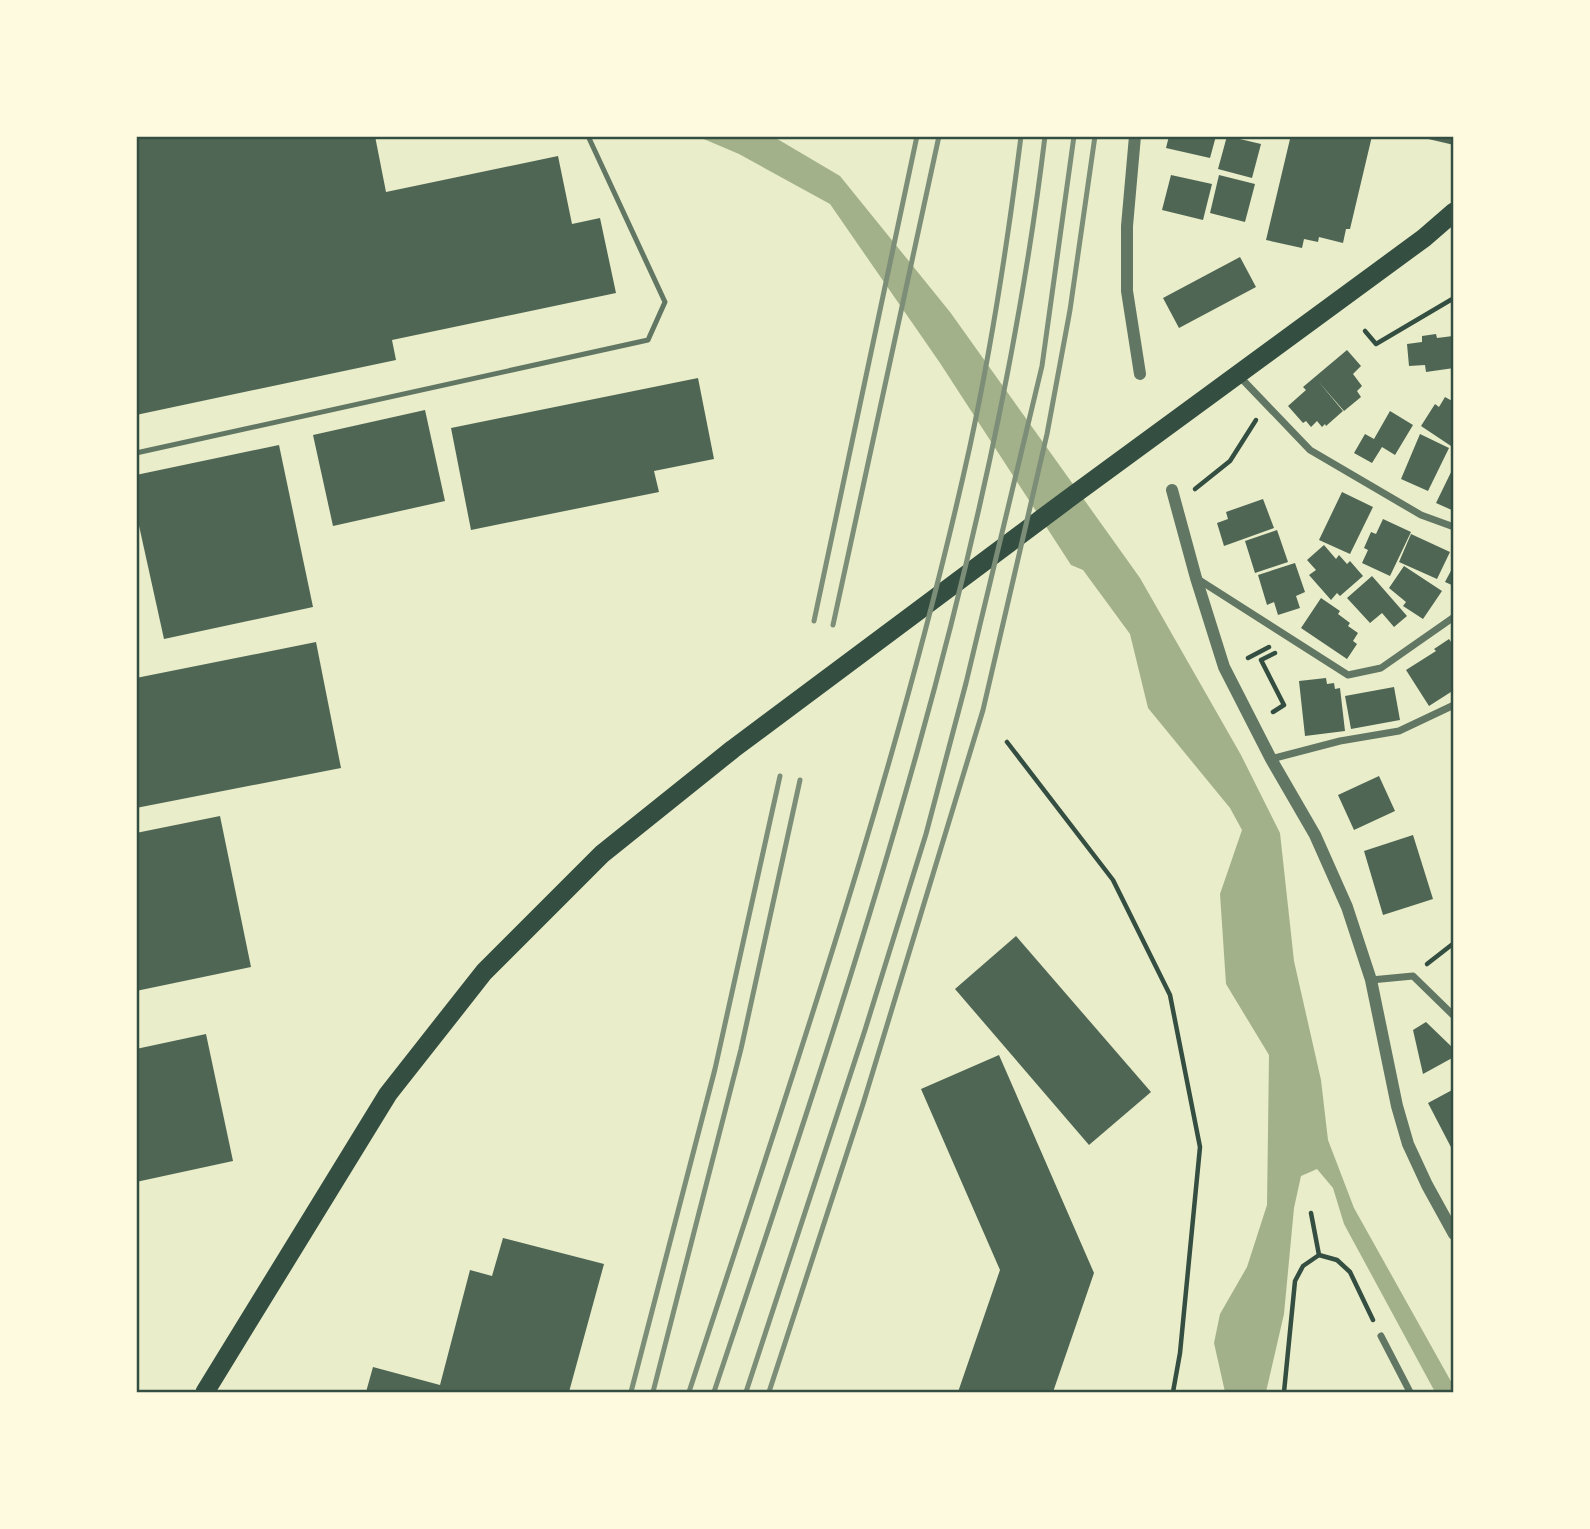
<svg xmlns="http://www.w3.org/2000/svg" width="1590" height="1529" viewBox="0 0 1590 1529" font-family="Ubuntu,sans-serif">
	<style>
		.water { fill: #a3b18a }
		.building { fill: #4f6655 }
		.lines { fill: none; stroke-linecap: round; stroke-linejoin: round }
		.path { stroke: #344e41; stroke-width: 4.5 }
		.service { stroke: #617663; stroke-width: 5 }
		.minor { stroke: #617663; stroke-width: 7 }
		.tertiary { stroke: #617663; stroke-width: 12 }
		.trunk { stroke: #344e41; stroke-width: 19 }
		.rail { stroke: #7c8e77; stroke-width: 5 }
		.neatline { fill: none; stroke: #344e41; stroke-width: 2.5 }
	</style>
	<rect width="100%" height="100%" fill="#e9edc9"/>
	<path class="water" d="M699,137H774L840,176L950,312L1140,578L1241,755L1280,833L1294,961L1321,1080L1328,1140L1354,1208L1453,1385V1392H1435L1344,1224L1333,1188L1317,1169L1301,1176L1294,1208L1284,1314L1266,1392H1225L1214,1343L1220,1314L1247,1267L1267,1205L1269,1055L1226,984L1220,894L1242,830L1230,808L1148,708L1130,634L1083,570L1071,565L940,363L830,204L739,154Z"/>
	<g class="building">
		<path d="M136,136H375L386,192L558,156L572,224L600,218L616,293L392,340L396,360L136,415Z"/>
		<path d="M1169,136H1216L1210,158L1166,148Z"/>
		<path d="M1227,136L1261,144L1252,178L1218,169Z"/>
		<path d="M1284,136H1372L1350,229H1346L1343,243L1319,237L1318,242L1304,239L1302,248L1266,240L1290,139Z"/>
		<path d="M1424,136H1454V145L1424,138Z"/>
		<path d="M1171,175L1212,184L1203,220L1162,210Z"/>
		<path d="M1219,175L1255,184L1245,222L1210,213Z"/>
		<path d="M1240,257L1256,287L1179,328L1163,298Z"/>
		<path d="M1436,334L1437,338L1453,336L1454,368L1426,372L1425,365L1409,366L1407,344L1422,342V336Z"/>
		<path d="M1347,350L1361,366L1353,374L1362,386L1357,391L1361,397L1344,411L1318,381L1343,411L1326,426L1325,424L1322,427L1317,421L1311,427L1306,421L1303,423L1288,406L1306,390L1303,387Z"/>
		<path d="M698,378L714,459L654,471L659,492L471,530L451,428Z"/>
		<path d="M1445,397L1454,402V442L1451,446L1421,426L1435,404L1439,407Z"/>
		<path d="M425,410L445,501L333,526L313,435Z"/>
		<path d="M1390,411L1413,425L1395,455L1382,447L1372,463L1354,453L1365,434L1374,439Z"/>
		<path d="M1420,434L1449,448L1428,491L1401,479Z"/>
		<path d="M279,445L313,607L164,639L136,512V475Z"/>
		<path d="M1454,466V511L1436,503Z"/>
		<path d="M1342,492L1373,507L1350,554L1319,540Z"/>
		<path d="M1263,499L1274,528L1224,546L1217,523L1228,519L1226,512Z"/>
		<path d="M1383,519L1411,532L1390,576L1362,563L1368,550L1364,548L1371,532L1376,534Z"/>
		<path d="M1277,530L1288,562L1255,573L1245,541Z"/>
		<path d="M1411,534L1450,552L1437,579L1399,562Z"/>
		<path d="M1324,545L1336,559L1339,555L1347,564L1350,561L1363,576L1340,596L1337,593L1331,600L1309,575L1316,570L1307,560Z"/>
		<path d="M1295,563L1305,592L1296,596L1300,608L1278,615L1274,602L1267,605L1258,575Z"/>
		<path d="M1454,565V586L1445,582Z"/>
		<path d="M1404,566L1442,591L1423,619L1403,606L1406,602L1389,588Z"/>
		<path d="M1372,576L1407,616L1394,627L1382,613L1370,623L1347,598Z"/>
		<path d="M1321,598L1340,611L1338,614L1350,623L1348,626L1358,633L1353,641L1357,644L1347,659L1301,628Z"/>
		<path d="M1449,639L1454,646V690L1429,706L1406,670L1436,651L1434,649Z"/>
		<path d="M316,642L341,768L136,808V678Z"/>
		<path d="M1326,678L1327,684L1334,683L1335,689L1340,688L1345,731L1305,736L1299,681Z"/>
		<path d="M1394,687L1400,720L1351,729L1345,696Z"/>
		<path d="M1379,776L1395,811L1354,830L1338,795Z"/>
		<path d="M220,816L251,967L136,991V833Z"/>
		<path d="M1413,835L1433,899L1383,915L1364,851Z"/>
		<path d="M1016,936L1151,1092L1089,1145L955,989Z"/>
		<path d="M1426,1022L1454,1049V1057L1423,1074L1413,1030Z"/>
		<path d="M206,1034L233,1161L136,1182V1049Z"/>
		<path d="M999,1055L1094,1273L1053,1392H958L1000,1270L921,1089Z"/>
		<path d="M1454,1089V1153L1428,1103Z"/>
		<path d="M503,1238L604,1264L569,1392H366L373,1367L440,1385L470,1270L492,1276Z"/>
	</g>
	<g class="lines">
		<g class="path">
			<path d="M1365,331L1376,344L1454,298"/>
			<path d="M1195,489L1230,461L1256,420"/>
			<path d="M1248,658L1269,647"/>
			<path d="M1273,712L1284,705L1261,660L1275,653"/>
			<path d="M1007,742L1113,880L1170,995L1200,1147L1180,1353L1173,1392"/>
			<path d="M1427,964L1454,943"/>
			<path d="M1311,1213L1319,1255L1337,1260L1350,1272L1373,1320"/>
			<path d="M1284,1392L1295,1281L1303,1266L1319,1255"/>
		</g>
		<path class="service" d="M136,453L648,340L665,302L588,136"/>
		<g class="minor">
			<path d="M1239,376L1310,450L1421,515L1454,527"/>
			<path d="M1196,578L1348,675L1381,668L1454,617"/>
			<path d="M1271,759L1340,741L1399,731L1454,705"/>
			<path d="M1371,980L1413,976L1454,1016"/>
			<path d="M1381,1336L1410,1392"/>
		</g>
		<g class="tertiary">
			<path d="M1135,136L1127,226V291L1140,374"/>
			<path d="M1172,490L1196,578L1224,667L1271,759L1315,835L1347,907L1371,980L1397,1106L1408,1144L1427,1185L1454,1234"/>
		</g>
		<path class="trunk" d="M205,1392L388,1094L484,972L602,854L733,749L1068,499L1424,238L1454,212"/>
		<g class="rail">
			<path d="M814,621L917,136"/>
			<path d="M833,625L939,136"/>
			<path d="M631,1392L715,1069L780,776"/>
			<path d="M653,1392L741,1049L800,780"/>
			<path d="M689,1392C791,1080 899,768 970,446C992,344 1008,240 1021,136"/>
			<path d="M714,1392C851,982 993,568 1045,136"/>
			<path d="M746,1392L865,1030L926,834L966,683L1042,366L1074,136"/>
			<path d="M769,1392L863,1104L983,710L1047,434L1070,310L1095,136"/>
		</g>
	</g>
	<rect width="1590" height="1529" fill="none" stroke="#fefae0" stroke-width="276"/>
	<rect x="138" y="138" width="1314" height="1253" class="neatline"/>
</svg>
